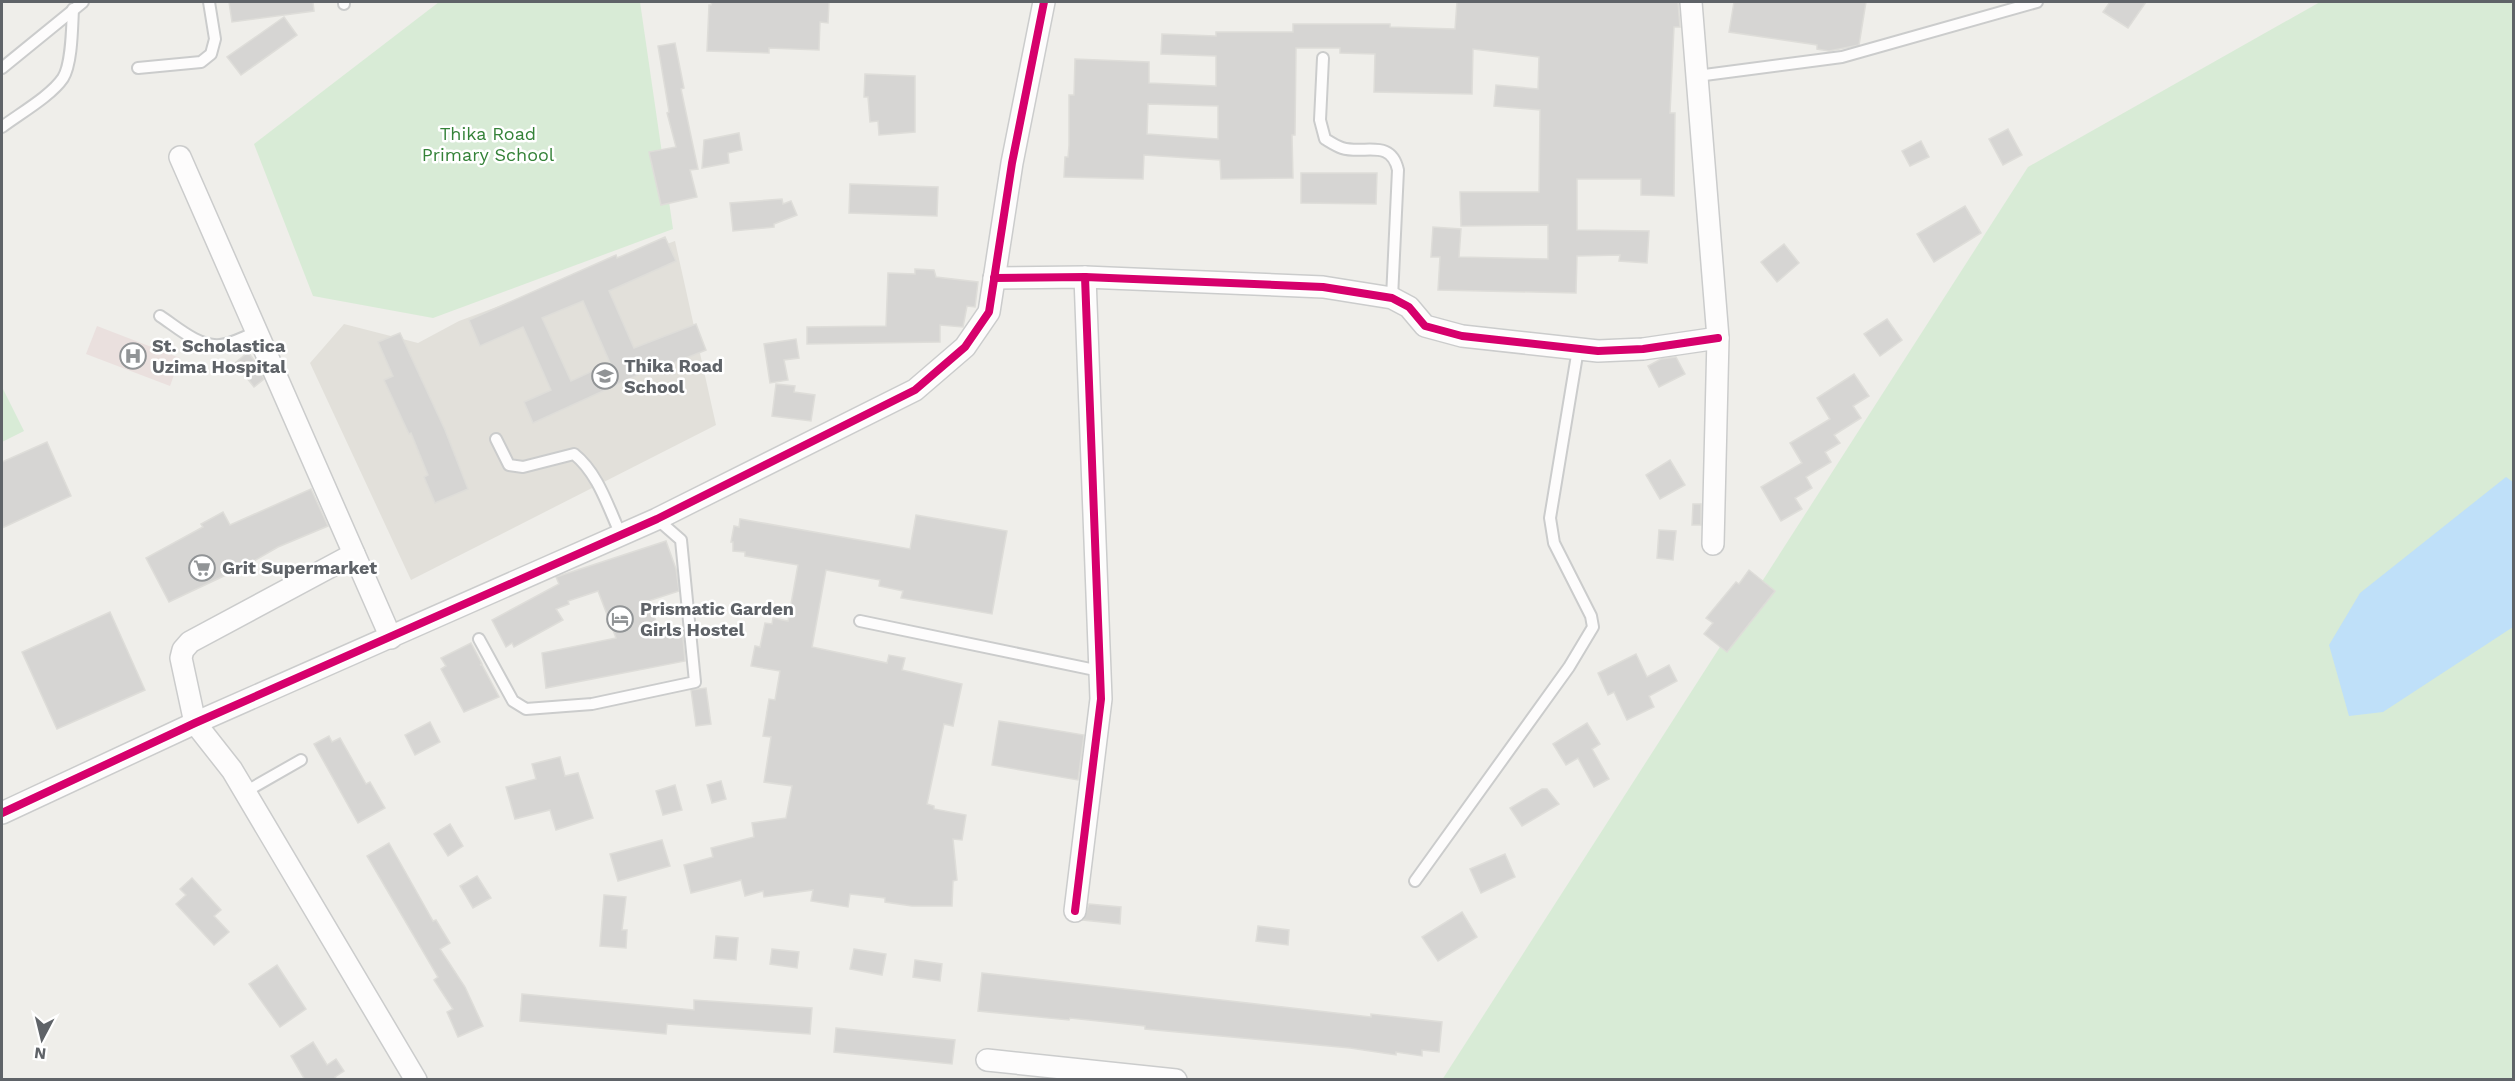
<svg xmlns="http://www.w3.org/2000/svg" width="2515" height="1081" viewBox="0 0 2515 1081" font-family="'Work Sans',sans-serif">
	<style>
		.education { fill: #e2e0da }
		.medical { fill: #eae0de }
		.green { fill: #d8ebd6 }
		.water { fill: #bfe0f9 }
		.building { fill: #d6d5d3; stroke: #deddd9; stroke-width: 1.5; fill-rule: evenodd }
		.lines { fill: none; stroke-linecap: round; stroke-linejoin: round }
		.service-casing { stroke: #cbcccc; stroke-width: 14 }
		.minor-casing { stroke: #cbcccc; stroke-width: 24 }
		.service { stroke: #fdfcfc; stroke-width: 10 }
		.minor { stroke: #fdfcfc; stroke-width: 21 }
		.cycleway-casing { stroke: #fff; stroke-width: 11 }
		.cycleway { stroke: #d6006c; stroke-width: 8 }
		.labels { text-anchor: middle; stroke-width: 5; stroke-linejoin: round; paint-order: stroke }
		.park-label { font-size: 18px; fill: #348238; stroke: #fff }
		.poi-label { font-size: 18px; font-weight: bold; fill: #5f6368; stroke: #fff; text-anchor: start }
	</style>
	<rect width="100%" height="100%" fill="#efeeea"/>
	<path class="education" d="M675,241L716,425L411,580L310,363L344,324L418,343L459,321Z"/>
	<path class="medical" d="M97,326L180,358L170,386L86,354Z"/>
	<g class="green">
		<path d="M439,2H640L673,229L433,318L313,296L254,144Z"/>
		<path d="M2320,2H2513V1079L1442,1080L2028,167Z"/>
		<path d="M2,387L24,431L2,442Z"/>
	</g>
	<path class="water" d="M2506,477L2513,482V627L2383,712L2349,716L2329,645L2360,593Z"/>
	<g class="building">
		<path d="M229,2H313L314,11L232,22Z"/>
		<path d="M712,2H829L828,23L820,22L819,50L769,48V53L707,51L709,5H711Z"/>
		<path d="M1457,2H1678L1680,27H1674L1670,113H1675L1674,196L1641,195V179H1577V230L1649,231L1647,263L1619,261L1620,255L1577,256L1576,293L1438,290L1440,257H1431L1433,227L1461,229L1459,257L1548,259V225L1461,226L1460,192H1539L1540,110L1494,106L1496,85L1538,89L1539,57L1473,49L1472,94L1374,92L1375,54L1340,53V48H1296L1295,135H1292L1293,178L1221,179L1220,160L1144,155L1143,179L1064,177L1065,157H1068L1069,145V95H1074L1075,59L1149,62V83L1216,86V56L1161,54L1162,34L1216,36V32H1293V24H1390V27L1455,29ZM1148,104L1218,106V139L1147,134Z"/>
		<path d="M1734,2H1866L1859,45L1829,51L1817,49V45L1729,32Z"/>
		<path d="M2110,2H2146L2128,28L2103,12Z"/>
		<path d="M284,17L297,35L241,75L227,57Z"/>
		<path d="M675,43L684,88L681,89L698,169L690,170L697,197L661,205L649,152L676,147L667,113L669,112L658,46Z"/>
		<path d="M865,74L915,76V132L879,135L878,121L870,122L868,97H864Z"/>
		<path d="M2008,129L2022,155L2003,165L1989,139Z"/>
		<path d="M739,133L742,150L728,153L729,163L702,168L704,140Z"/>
		<path d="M1921,141L1929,157L1910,166L1902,151Z"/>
		<path d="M1301,173H1377L1376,204L1301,203Z"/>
		<path d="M850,184L938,187L937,216L849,213Z"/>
		<path d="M782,199L783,204L791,201L797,215L774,224V227L733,231L730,203Z"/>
		<path d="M1965,206L1981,233L1934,262L1917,234Z"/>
		<path d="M665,237L676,261L609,291L634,348L696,324L706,350L661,368L660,365L533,423L524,402L551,390L523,327L480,346L469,320L616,255L617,258ZM583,301L610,363L571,381L542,318Z"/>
		<path d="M1784,244L1799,263L1777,282L1761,262Z"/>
		<path d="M915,269L934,270L936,277L978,282L975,307L967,306L963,327L940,325V342L807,344V327L886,326L888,273L915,274Z"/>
		<path d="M1887,319L1902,340L1880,356L1864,334Z"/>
		<path d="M400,333L445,430L468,489L435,503L424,477L428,475L411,433L409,434L384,380L393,376L378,342Z"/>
		<path d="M796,339L799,358L784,360L788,380L770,383L764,344Z"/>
		<path d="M248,352L256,363L264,379L254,387L235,363Z"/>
		<path d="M1676,357L1685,374L1659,387L1648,366L1661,359Z"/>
		<path d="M1854,374L1869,396L1853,406L1861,418L1834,435L1840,443L1825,452L1831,462L1806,477L1812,488L1795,498L1802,509L1781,521L1761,487L1802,463L1790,443L1830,419L1817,398Z"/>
		<path d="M776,384L795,386L794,392L815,395L811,421L772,416Z"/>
		<path d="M47,442L71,496L2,528V462Z"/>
		<path d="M1670,460L1685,485L1660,499L1646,475Z"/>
		<path d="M311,489L328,526L278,547L245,566L169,602L146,558L203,527L201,524L223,512L230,525Z"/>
		<path d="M1693,504H1701V525H1692Z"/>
		<path d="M916,515L1007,531L992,614L901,598L903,591L879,586L880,580L826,570L812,647L887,663L889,655L905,658L902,670L962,684L953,726L944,724L927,804L934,806V809L966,815L962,840L953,839L957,880L953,881L952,906H912L885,902V898L850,894L848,907L811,901L813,890L764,897L763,891L745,896L741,880L691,893L684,865L713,857L711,848L754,837L752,823L786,818L792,786L764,782L771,737L763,736L769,699L775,700L780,671L751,666L755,646L760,647L765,623L772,624L773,618L788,621L798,565L745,556V552L733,551V542H731L734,526L739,527L740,519L910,549Z"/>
		<path d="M1659,530L1676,531L1673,560L1657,558Z"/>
		<path d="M666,541L676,569L679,591L648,601L660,631L682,627L685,661L546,688L542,653L616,638L598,591L568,601L569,604L556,609L563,620L514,647L512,643L506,647L492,620L559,584L556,577Z"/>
		<path d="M1749,570L1775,591L1727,652L1704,634L1713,623L1706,618L1736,582L1739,584Z"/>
		<path d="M110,612L145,690L57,729L22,652Z"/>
		<path d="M471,643L482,664L480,665H482L499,697L464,712L441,669L446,666L441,658Z"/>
		<path d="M1636,654L1647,677L1669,665L1677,681L1649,696L1654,707L1627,720L1614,692L1608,695L1598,673Z"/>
		<path d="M706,688L711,724L696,726L691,690Z"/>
		<path d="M999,721L1084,735L1078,780L992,765Z"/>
		<path d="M430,722L440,742L415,755L405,735Z"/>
		<path d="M1587,723L1600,744L1592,749L1609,779L1594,787L1578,758L1566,765L1553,744Z"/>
		<path d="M329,736L332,742L340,738L366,784L370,782L385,808L358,823L314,744Z"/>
		<path d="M560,757L565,776L578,773L593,818L556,830L550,810L515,819L506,787L536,779L532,764Z"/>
		<path d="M721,781L726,799L712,803L707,785Z"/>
		<path d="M675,785L682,810L663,815L656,791Z"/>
		<path d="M1542,789H1547L1559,804L1522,826L1510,808Z"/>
		<path d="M450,824L463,846L448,856L434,834Z"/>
		<path d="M662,840L670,866L618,881L610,854Z"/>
		<path d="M389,843L433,921L436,920L450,943L440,949L465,987L483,1026L458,1037L447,1012L453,1009L434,980L438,977L367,856Z"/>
		<path d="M1505,854L1515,877L1481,893L1470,869Z"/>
		<path d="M477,876L491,898L473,908L460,886Z"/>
		<path d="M192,878L221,910L214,916L229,932L214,945L176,904L186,895L180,889Z"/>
		<path d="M604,895L626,897L622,930H627L626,948L600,946Z"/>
		<path d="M1089,904L1121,907L1120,924L1083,920Z"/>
		<path d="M1462,912L1477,937L1438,961L1422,937Z"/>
		<path d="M1258,926L1289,930L1288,945L1256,941Z"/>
		<path d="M716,936L738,938L736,960L714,958Z"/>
		<path d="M772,949L799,952L797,968L770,964Z"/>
		<path d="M854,949L886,954L882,975L850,969Z"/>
		<path d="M915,960L942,964L940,981L913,977Z"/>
		<path d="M277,965L306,1009L280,1027L249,984Z"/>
		<path d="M982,973L1371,1017V1014L1442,1022L1439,1052L1422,1050V1056L1396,1052V1055L1350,1048L1145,1029V1026L1070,1018L1069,1020L978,1011Z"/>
		<path d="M522,994L694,1010V1000L812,1008L810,1034L667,1024L666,1034L520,1021Z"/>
		<path d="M836,1028L955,1040L952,1064L834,1052Z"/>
		<path d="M313,1042L327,1065L336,1059L344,1071L335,1077L337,1080H305L291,1056Z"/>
	</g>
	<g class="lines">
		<g class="service-casing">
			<g id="service">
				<path d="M344,2V4"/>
				<path d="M1323,58L1320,120L1325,139C1330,142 1336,146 1342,148C1364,155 1391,138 1398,170L1392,298"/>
				<path d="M2,68L83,2"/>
				<path d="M138,68L201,62L211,54L215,39L209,2"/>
				<path d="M1697,76L1842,57L2037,2"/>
				<path d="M2,127C19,114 51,96 63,78C72,64 72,27 73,9"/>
				<path d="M160,316C177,327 198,347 220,345C232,344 245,336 257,332"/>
				<path d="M496,439L509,465L523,467L574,454C598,473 608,507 621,535"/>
				<path d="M860,621L1100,671"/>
				<path d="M479,639L513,701L526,709L592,704L695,682L681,540L657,519"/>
				<path d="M245,792L301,760"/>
				<path d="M1415,881L1569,667L1593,627L1591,616L1554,543L1550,518L1578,349"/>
			</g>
		</g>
		<g class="minor-casing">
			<g id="minor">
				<path d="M1691,2L1718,338L1713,544"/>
				<path d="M180,157L391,638"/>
				<path d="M994,278L1085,277L1323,287L1392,298L1409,307L1425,326L1462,336L1598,351L1643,349L1718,338"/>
				<path d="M354,554L190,642L183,650L181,658L195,723L232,770L416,1080"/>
				<path d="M2,813L195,723L657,519L915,390L965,347L989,312L1012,163L1044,2"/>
				<path d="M1075,911L1101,699L1085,277"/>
				<path d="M987,1060L1176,1080"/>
			</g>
		</g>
		<use href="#service" class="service"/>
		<use href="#minor" class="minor"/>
		<g class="cycleway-casing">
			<g id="cycleway">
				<path d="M994,278L1085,277L1323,287L1392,298L1409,307L1425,326L1462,336L1598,351L1643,349L1718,338"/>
				<path d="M2,813L195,723L657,519L915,390L965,347L989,312L1012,163L1044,2"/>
				<path d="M1075,911L1101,699L1085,277"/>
			</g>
		</g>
		<use href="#cycleway" class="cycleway"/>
	</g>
	<defs>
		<g id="hospital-ring" transform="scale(1.35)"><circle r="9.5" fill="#fff" stroke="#919496" stroke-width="1.5"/><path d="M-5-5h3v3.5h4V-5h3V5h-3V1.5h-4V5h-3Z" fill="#919496"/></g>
		<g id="school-ring" transform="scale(1.35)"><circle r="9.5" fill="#fff" stroke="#919496" stroke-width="1.5"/><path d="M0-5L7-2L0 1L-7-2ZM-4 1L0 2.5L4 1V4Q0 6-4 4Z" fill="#919496"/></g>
		<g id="supermarket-ring" transform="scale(1.35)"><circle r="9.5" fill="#fff" stroke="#919496" stroke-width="1.5"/><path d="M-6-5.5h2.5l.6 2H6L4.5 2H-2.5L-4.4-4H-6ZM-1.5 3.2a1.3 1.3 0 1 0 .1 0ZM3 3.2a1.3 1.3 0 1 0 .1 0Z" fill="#919496"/></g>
		<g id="hotel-ring" transform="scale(1.35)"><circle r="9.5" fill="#fff" stroke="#919496" stroke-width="1.5"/><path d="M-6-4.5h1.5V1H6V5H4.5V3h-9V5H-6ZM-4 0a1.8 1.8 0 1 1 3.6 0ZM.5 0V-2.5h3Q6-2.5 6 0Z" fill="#919496"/></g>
	</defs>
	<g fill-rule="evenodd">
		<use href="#hospital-ring" x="133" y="356"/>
		<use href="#school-ring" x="605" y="376"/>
		<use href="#supermarket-ring" x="202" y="568"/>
		<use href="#hotel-ring" x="620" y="619"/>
	</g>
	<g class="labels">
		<g class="park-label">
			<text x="488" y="140">Thika Road<tspan x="488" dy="21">Primary School</tspan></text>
		</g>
		<g class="poi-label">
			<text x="152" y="352">St. Scholastica<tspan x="152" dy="21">Uzima Hospital</tspan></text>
			<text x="624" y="372">Thika Road<tspan x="624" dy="21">School</tspan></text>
			<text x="222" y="574">Grit Supermarket</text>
			<text x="640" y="615">Prismatic Garden<tspan x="640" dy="21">Girls Hostel</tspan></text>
		</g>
	</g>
	<rect width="2515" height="1081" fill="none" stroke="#5f6368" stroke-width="6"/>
	<g transform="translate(42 1039) rotate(187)" stroke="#ffffff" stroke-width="4.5" paint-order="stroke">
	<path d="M0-4.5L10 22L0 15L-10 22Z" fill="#5f6368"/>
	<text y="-9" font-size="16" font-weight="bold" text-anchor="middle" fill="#5f6368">N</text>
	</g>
</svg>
